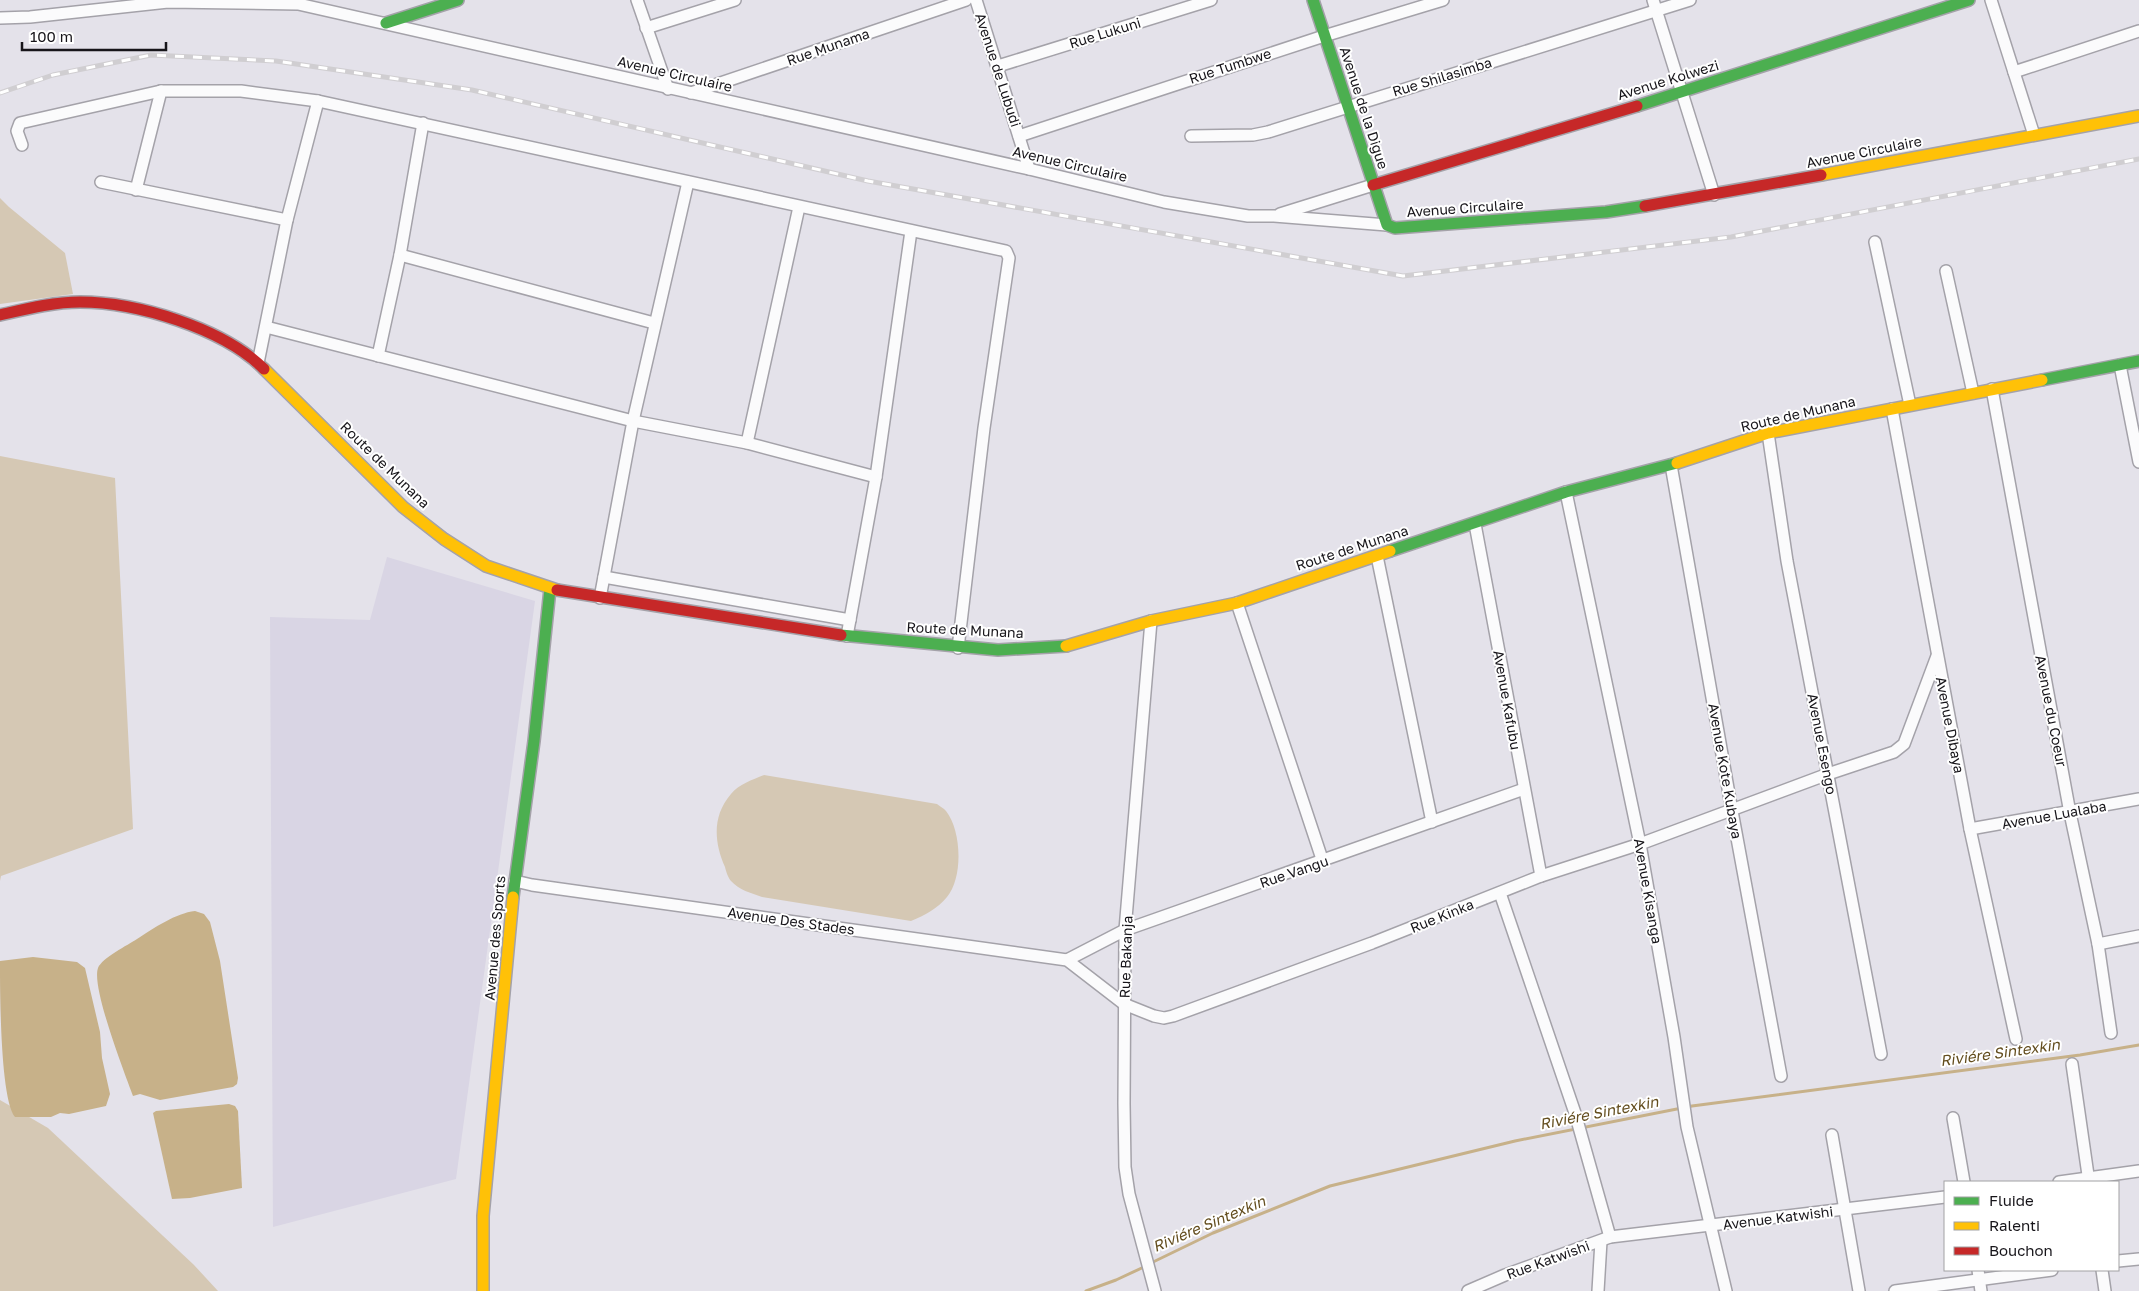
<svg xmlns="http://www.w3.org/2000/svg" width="2139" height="1291" viewBox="0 0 2139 1291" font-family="'Golos Text',sans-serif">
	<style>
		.built { fill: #d9d5e4 }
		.green { fill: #d5c8b4 }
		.water { fill: #c7b189 }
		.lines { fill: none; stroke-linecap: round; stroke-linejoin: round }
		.stream { stroke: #c7b189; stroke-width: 3 }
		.street-casing { stroke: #a4a2a9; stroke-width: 14 }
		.fast-casing { stroke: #a4a2a9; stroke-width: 14 }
		.slow-casing { stroke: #a4a2a9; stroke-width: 14 }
		.jam-casing { stroke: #a4a2a9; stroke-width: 14 }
		.street { stroke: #fbfbfc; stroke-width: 11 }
		.fast { stroke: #4caf50; stroke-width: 11 }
		.slow { stroke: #ffc107; stroke-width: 11 }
		.jam { stroke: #c62828; stroke-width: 11 }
		.rail-casing { stroke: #d0ced1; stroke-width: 5 }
		.rail { stroke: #fff; stroke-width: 3; stroke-dasharray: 9; stroke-linecap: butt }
		.labels { text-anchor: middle; stroke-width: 4; stroke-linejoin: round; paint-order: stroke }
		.street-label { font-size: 14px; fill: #17151a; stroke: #fff }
		.water-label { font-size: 15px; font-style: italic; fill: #634d1e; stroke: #fff }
	</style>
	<rect width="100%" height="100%" fill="#e4e2ea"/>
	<path class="built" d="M387,557L535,601L456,1179L273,1227L270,617L370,620Z"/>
	<g class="green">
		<path d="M0,198L9,207L65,253L73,294L0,304Z"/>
		<path d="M0,456L115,478L133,829L1,876L0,881Z"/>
		<path d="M764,775L937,804C939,806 944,808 946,811C962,831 963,878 947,897C937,909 925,915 911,921L762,897C751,893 739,890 731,881C728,878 726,871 725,867C714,842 712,816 731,794C739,784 752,780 764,775Z"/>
		<path d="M0,1100L48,1128L194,1265L218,1291H0Z"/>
	</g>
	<g class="water">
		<path d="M195,911L204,914L210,922L220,961L238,1078L237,1084L233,1087L160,1100L140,1094L133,1096C125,1074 91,987 98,968C102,958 128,945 137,939C154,928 176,913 195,911Z"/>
		<path d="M33,957L77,962L85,968L100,1032L102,1058L110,1094L106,1106L69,1114L60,1113L51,1117H15C0,1099 0,989 0,961Z"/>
		<path d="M229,1104L235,1106L238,1111L242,1188L190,1198L172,1199L153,1113L156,1111Z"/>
	</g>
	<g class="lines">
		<g class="stream">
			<path d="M1151,1263L1213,1233L1330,1186L1515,1141L1692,1106L2080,1055L2139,1045"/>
			<path d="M1086,1291L1116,1280L1146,1266"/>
		</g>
		<g class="street-casing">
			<g id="street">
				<path d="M637,0L668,89"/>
				<path d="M976,0L1029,169"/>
				<path d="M1653,0L1714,195"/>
				<path d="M1991,0L2034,135"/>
				<path d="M0,18L30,17L168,2L298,4L1029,169L1164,202L1248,216H1274L1387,225"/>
				<path d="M646,28L735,0"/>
				<path d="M998,66L1211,0"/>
				<path d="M2014,72L2139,31"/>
				<path d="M691,93L966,0"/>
				<path d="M1019,136L1324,36L1443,0"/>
				<path d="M1191,136L1253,135L1268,132L1690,0"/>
				<path d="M22,145L17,131L20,123L161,91"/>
				<path d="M101,182L287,220"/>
				<path d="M136,190L161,91H241L318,101L1006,251L1009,258L984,428L958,648"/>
				<path d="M1280,214L1373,185"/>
				<path d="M1875,242L1910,405"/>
				<path d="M400,255L654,323"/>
				<path d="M1946,271L1973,393"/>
				<path d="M266,327L633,421L747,443L876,477"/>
				<path d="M378,356L400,255L423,123"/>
				<path d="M258,363L287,220L318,101"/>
				<path d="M2120,365L2139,462"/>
				<path d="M1992,389L2070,813L2098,944L2111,1033"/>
				<path d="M1892,409L1970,829L2016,1039"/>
				<path d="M1768,433L1787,561L1881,1054"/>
				<path d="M747,443L799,207"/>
				<path d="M1671,465L1732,811L1781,1076"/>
				<path d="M1566,492L1640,844L1674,1037L1687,1127L1726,1291"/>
				<path d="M1475,524L1541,876"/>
				<path d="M1377,556L1432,822"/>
				<path d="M604,577L850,620"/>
				<path d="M600,598L633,421L688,182"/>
				<path d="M1237,603L1323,862"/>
				<path d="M1151,621L1125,930L1124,1104L1125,1167L1129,1194L1155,1291"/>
				<path d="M847,636L876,477L911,231"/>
				<path d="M1970,829L2139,799"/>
				<path d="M515,881L532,885L1067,960L1124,1004L1154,1016L1164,1018L1173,1016L1372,943L1541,876L1640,844L1828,774L1894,752L1904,744L1937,656"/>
				<path d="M1500,893L1575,1113L1610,1237"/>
				<path d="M2098,944L2139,936"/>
				<path d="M1067,960L1125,930L1524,789"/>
				<path d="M2072,1064L2089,1182"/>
				<path d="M1953,1118L1964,1182"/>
				<path d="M1832,1135L1859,1291"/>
				<path d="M2059,1182L2139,1171"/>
				<path d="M2118,1261L2139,1259"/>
				<path d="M1978,1270L1981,1291"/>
				<path d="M2102,1270L2105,1291"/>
				<path d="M1468,1291L1505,1275L1610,1237L1945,1197"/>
				<path d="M1598,1291L1601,1241"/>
				<path d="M1895,1291L2052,1270"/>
			</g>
		</g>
		<g class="fast-casing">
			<g id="fast">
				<path d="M1313,0L1387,225L1395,228L1606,212L1645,206"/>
				<path d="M386,23L458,0"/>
				<path d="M1637,106L1969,0"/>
				<path d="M2042,380L2139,361"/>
				<path d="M1390,551L1566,492L1677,463"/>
				<path d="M841,635L998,650L1066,646"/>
				<path d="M513,897L534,741L550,589"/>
			</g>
		</g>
		<g class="slow-casing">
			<g id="slow">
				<path d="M1821,175L2139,116"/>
				<path d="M264,369L403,507L444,539L486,566L557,590"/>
				<path d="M1677,463L1768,433L2042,380"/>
				<path d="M1066,646L1151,621L1237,603L1390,551"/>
				<path d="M483,1291V1216L513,897"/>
			</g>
		</g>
		<g class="jam-casing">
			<g id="jam">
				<path d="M1373,185L1637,106"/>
				<path d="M1645,206L1821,175"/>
				<path d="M0,315C26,309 53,302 80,302C136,302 223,328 264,369"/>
				<path d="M557,590L841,635"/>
			</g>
		</g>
		<use href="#street" class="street"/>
		<use href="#fast" class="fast"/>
		<use href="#slow" class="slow"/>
		<use href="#jam" class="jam"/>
		<g class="rail-casing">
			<path id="rail" d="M0,93L53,75L151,55L276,61L472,90L868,181L1403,276L1731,237L2139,159"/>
		</g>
		<use href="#rail" class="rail"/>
	</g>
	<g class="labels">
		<g class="street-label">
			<text transform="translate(1105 33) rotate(-17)" y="5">Rue Lukuni</text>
			<text transform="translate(828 47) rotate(-19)" y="5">Rue Munama</text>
			<text transform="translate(1230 66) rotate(-18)" y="5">Rue Tumbwe</text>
			<text transform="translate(998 70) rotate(72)" y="5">Avenue de Lubudi</text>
			<text transform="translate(675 74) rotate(13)" y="5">Avenue Circulaire</text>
			<text transform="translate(1442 77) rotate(-17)" y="5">Rue Shilasimba</text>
			<text transform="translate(1668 80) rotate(-17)" y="5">Avenue Kolwezi</text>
			<text transform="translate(1364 108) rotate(72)" y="5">Avenue de la Digue</text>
			<text transform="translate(1864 152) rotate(-11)" y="5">Avenue Circulaire</text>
			<text transform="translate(1070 164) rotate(13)" y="5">Avenue Circulaire</text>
			<text transform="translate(1465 208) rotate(-4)" y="5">Avenue Circulaire</text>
			<text transform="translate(1798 414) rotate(-13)" y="5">Route de Munana</text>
			<text transform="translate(385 465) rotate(44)" y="5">Route de Munana</text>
			<text transform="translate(1352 548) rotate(-18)" y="5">Route de Munana</text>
			<text transform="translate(965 630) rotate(3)" y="5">Route de Munana</text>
			<text transform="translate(1507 700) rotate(80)" y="5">Avenue Kafubu</text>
			<text transform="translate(2051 711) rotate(79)" y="5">Avenue du Coeur</text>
			<text transform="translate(1950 725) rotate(79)" y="5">Avenue Dibaya</text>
			<text transform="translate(1822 744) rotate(79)" y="5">Avenue Esengo</text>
			<text transform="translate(1725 771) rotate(80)" y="5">Avenue Kote Kubaya</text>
			<text transform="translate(2054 815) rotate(-10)" y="5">Avenue Lualaba</text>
			<text transform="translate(1294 872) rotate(-19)" y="5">Rue Vangu</text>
			<text transform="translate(1648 891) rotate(80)" y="5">Avenue Kisanga</text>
			<text transform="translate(1442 916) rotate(-22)" y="5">Rue Kinka</text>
			<text transform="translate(791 921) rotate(8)" y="5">Avenue Des Stades</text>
			<text transform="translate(495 938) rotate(-85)" y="5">Avenue des Sports</text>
			<text transform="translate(1126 957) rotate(-88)" y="5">Rue Bakanja</text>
			<text transform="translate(1778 1218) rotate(-7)" y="5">Avenue Katwishi</text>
			<text transform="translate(1548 1260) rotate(-20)" y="5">Rue Katwishi</text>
		</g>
		<g class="water-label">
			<text transform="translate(2000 1053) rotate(-8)" y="5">Riviére Sintexkin</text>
			<text transform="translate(1599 1113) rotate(-11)" y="5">Riviére Sintexkin</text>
			<text transform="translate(1209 1224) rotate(-23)" y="5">Riviére Sintexkin</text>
		</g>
	</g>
	<rect x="1944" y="1181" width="175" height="90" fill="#ffffff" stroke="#a2a1a3"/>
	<rect x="1954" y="1197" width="25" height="8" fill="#4caf50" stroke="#a2a1a3"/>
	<text x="1989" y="1206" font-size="15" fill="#17151a">Fluide</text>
	<rect x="1954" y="1222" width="25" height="8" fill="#ffc107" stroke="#a2a1a3"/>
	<text x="1989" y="1231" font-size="15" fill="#17151a">Ralenti</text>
	<rect x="1954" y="1247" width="25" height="8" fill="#c62828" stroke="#a2a1a3"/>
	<text x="1989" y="1256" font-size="15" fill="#17151a">Bouchon</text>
	<path d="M22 42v8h144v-8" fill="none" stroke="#17151a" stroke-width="2.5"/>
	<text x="30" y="42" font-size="15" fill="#17151a" stroke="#ffffff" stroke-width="4" paint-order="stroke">100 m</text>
</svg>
